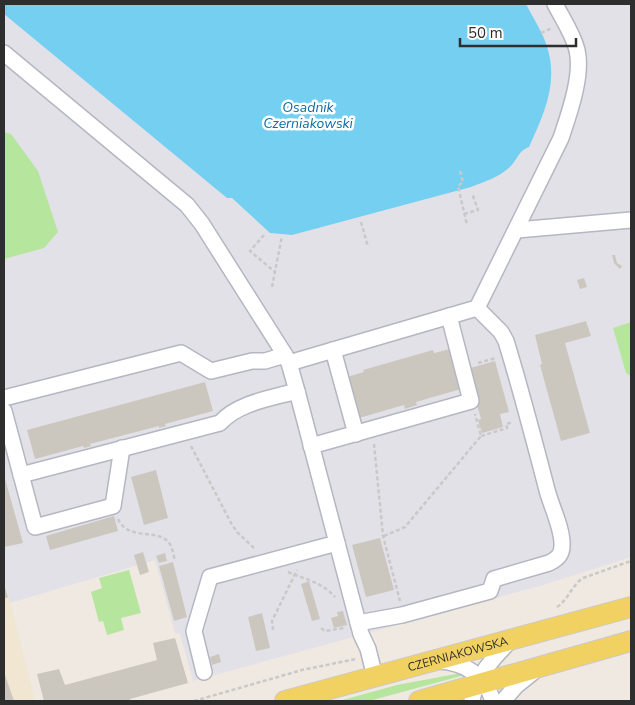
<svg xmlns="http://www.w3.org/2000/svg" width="635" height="705" viewBox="0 0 635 705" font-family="'Nunito Sans',sans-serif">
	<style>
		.industrial { fill: #e3e1e8 }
		.education { fill: #f0e6d1 }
		.green { fill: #b6e59e }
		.water { fill: #75cff0 }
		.building { fill: #cbc7bf }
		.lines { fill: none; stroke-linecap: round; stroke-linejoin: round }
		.minor-casing { stroke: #b4b7c1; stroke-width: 18 }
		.major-casing { stroke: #c9c9c9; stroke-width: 22 }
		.path { stroke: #c9c9c9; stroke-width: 2.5; stroke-dasharray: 4 2.5; stroke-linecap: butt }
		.minor { stroke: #fff; stroke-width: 15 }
		.major { stroke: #f2d163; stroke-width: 20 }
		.labels { text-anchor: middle; stroke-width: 5; stroke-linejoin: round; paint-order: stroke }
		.street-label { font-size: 12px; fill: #2e2e2e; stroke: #fff }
		.water-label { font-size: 14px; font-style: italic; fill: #0d6fa3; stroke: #fff }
	</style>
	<rect width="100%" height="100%" fill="#efe9e1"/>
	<path class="industrial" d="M4,4H631V557L543,585L193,681L180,634L175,633L155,560L10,603L4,581Z"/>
	<path class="education" d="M4,581L10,603L35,701H4Z"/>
	<g class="green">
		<path d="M4,132L11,134L38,171L58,232L44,248L4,259Z"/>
		<path d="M631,322V376L626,373L613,328Z"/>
		<path d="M129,570L141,613L121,618L124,630L107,635L103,621L99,622L91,592L102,588L99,578Z"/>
		<path d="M461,673L463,674L461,676L369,701H339L397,685Z"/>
	</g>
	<path class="water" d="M4,4H526C533,18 544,34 548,50C558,85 543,116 529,147C519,150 517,160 510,167C499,177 484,182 471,187L292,235L270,233L232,198H227L4,14Z"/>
	<g class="building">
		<path d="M612,255H615L617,263L622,266L620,269L614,263Z"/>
		<path d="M584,278L587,287L580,289L577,280Z"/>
		<path d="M586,321L591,336L565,343L590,433L561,441L540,365L542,364L535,335Z"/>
		<path d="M450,349L461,389L416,402L417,405L405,409L404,405L359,418L347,377L364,372L363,370L433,350L434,353Z"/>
		<path d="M495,361L509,412L500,414L503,427L482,433L478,420L481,419L467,369Z"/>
		<path d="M205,382L213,411L165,424L166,426L159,428V426L90,444L91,446L84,448L83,446L35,459L27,430Z"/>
		<path d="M156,470L168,518L144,525L131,477Z"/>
		<path d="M4,475L23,543L4,547Z"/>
		<path d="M114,516L118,531L50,550L46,536Z"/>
		<path d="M380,538L394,590L366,597L352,545Z"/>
		<path d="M143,552L149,572L140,575L134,555Z"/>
		<path d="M165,553L167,561L159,563L156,556Z"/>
		<path d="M173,562L187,617L174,621L159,566Z"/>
		<path d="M309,581L320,619L312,621L301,584Z"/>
		<path d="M4,584L8,597L4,599Z"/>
		<path d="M343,611L347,625L334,628L331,618L338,616L337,612Z"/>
		<path d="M262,613L270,648L256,651L248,617Z"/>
		<path d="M175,638L188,683L130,699L129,701H44L37,674L59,669L65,685L157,660L153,643Z"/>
		<path d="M219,654L221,662L212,665L210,657Z"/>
		<path d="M4,672L14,701H4Z"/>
	</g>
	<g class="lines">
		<g class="minor-casing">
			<g id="minor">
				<path d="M4,53L187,205L202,224L285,355"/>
				<path d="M517,230L631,220"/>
				<path d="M333,350L356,434"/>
				<path d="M289,363L477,308L561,138C569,114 583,75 577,50C573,34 562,18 555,4"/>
				<path d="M4,398L181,353L211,371L252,361H265L285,355L289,363L297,391L361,634L368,649L375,677"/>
				<path d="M4,411L35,527L113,506L122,448"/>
				<path d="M311,446L471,401L449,316"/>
				<path d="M21,475L220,423C237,403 272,398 297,391"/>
				<path d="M358,623L402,615L490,591L494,579L549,563C557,559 562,555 562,546C563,529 551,506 547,490C534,440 521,390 506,341L501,332L477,308"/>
				<path d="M438,661C464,662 485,675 493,701"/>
				<path d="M204,672L194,631L210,577L337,543"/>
				<path d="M472,701C475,677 494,657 511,640"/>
				<path d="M503,701L516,686L536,670"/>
			</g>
		</g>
		<g class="major-casing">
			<g id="major">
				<path id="s1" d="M285,701L631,607"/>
				<path d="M419,701L631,641"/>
			</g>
		</g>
		<g class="path">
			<path d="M541,33L552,28"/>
			<path d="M460,171L463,182L458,186L467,225"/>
			<path d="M464,214L478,210L472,193"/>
			<path d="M361,222L368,247"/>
			<path d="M264,235L250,251L275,272"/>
			<path d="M272,287L282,236"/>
			<path d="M478,363L496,358"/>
			<path d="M481,436L507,428L506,424L513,422"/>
			<path d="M374,444L383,536L400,601"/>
			<path d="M191,446L231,523L237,532L255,549"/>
			<path d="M118,519C129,543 161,526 171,546C173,551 174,557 175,561"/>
			<path d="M384,536L405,527L481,436L475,414"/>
			<path d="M288,572C304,579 322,582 335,597"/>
			<path d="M557,607C568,600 572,585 583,578L631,561"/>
			<path d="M321,628L325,631L344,628"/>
			<path d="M273,630L272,621L297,570"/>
			<path d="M194,701L302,670L356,659"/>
		</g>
		<use href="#minor" class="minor"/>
		<use href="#major" class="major"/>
	</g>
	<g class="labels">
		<g class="street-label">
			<text dy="4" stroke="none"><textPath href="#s1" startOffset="179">CZERNIAKOWSKA</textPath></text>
		</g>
		<g class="water-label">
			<text x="308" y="112">Osadnik<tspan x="308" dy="16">Czerniakowski</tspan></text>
		</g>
	</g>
	<rect width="635" height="705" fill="none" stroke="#2e2e2e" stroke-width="10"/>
	<path d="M460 38v8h116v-8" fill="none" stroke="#2e2e2e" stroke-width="2.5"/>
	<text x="468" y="38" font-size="15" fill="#2e2e2e" stroke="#ffffff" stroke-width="4" paint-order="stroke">50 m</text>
</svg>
